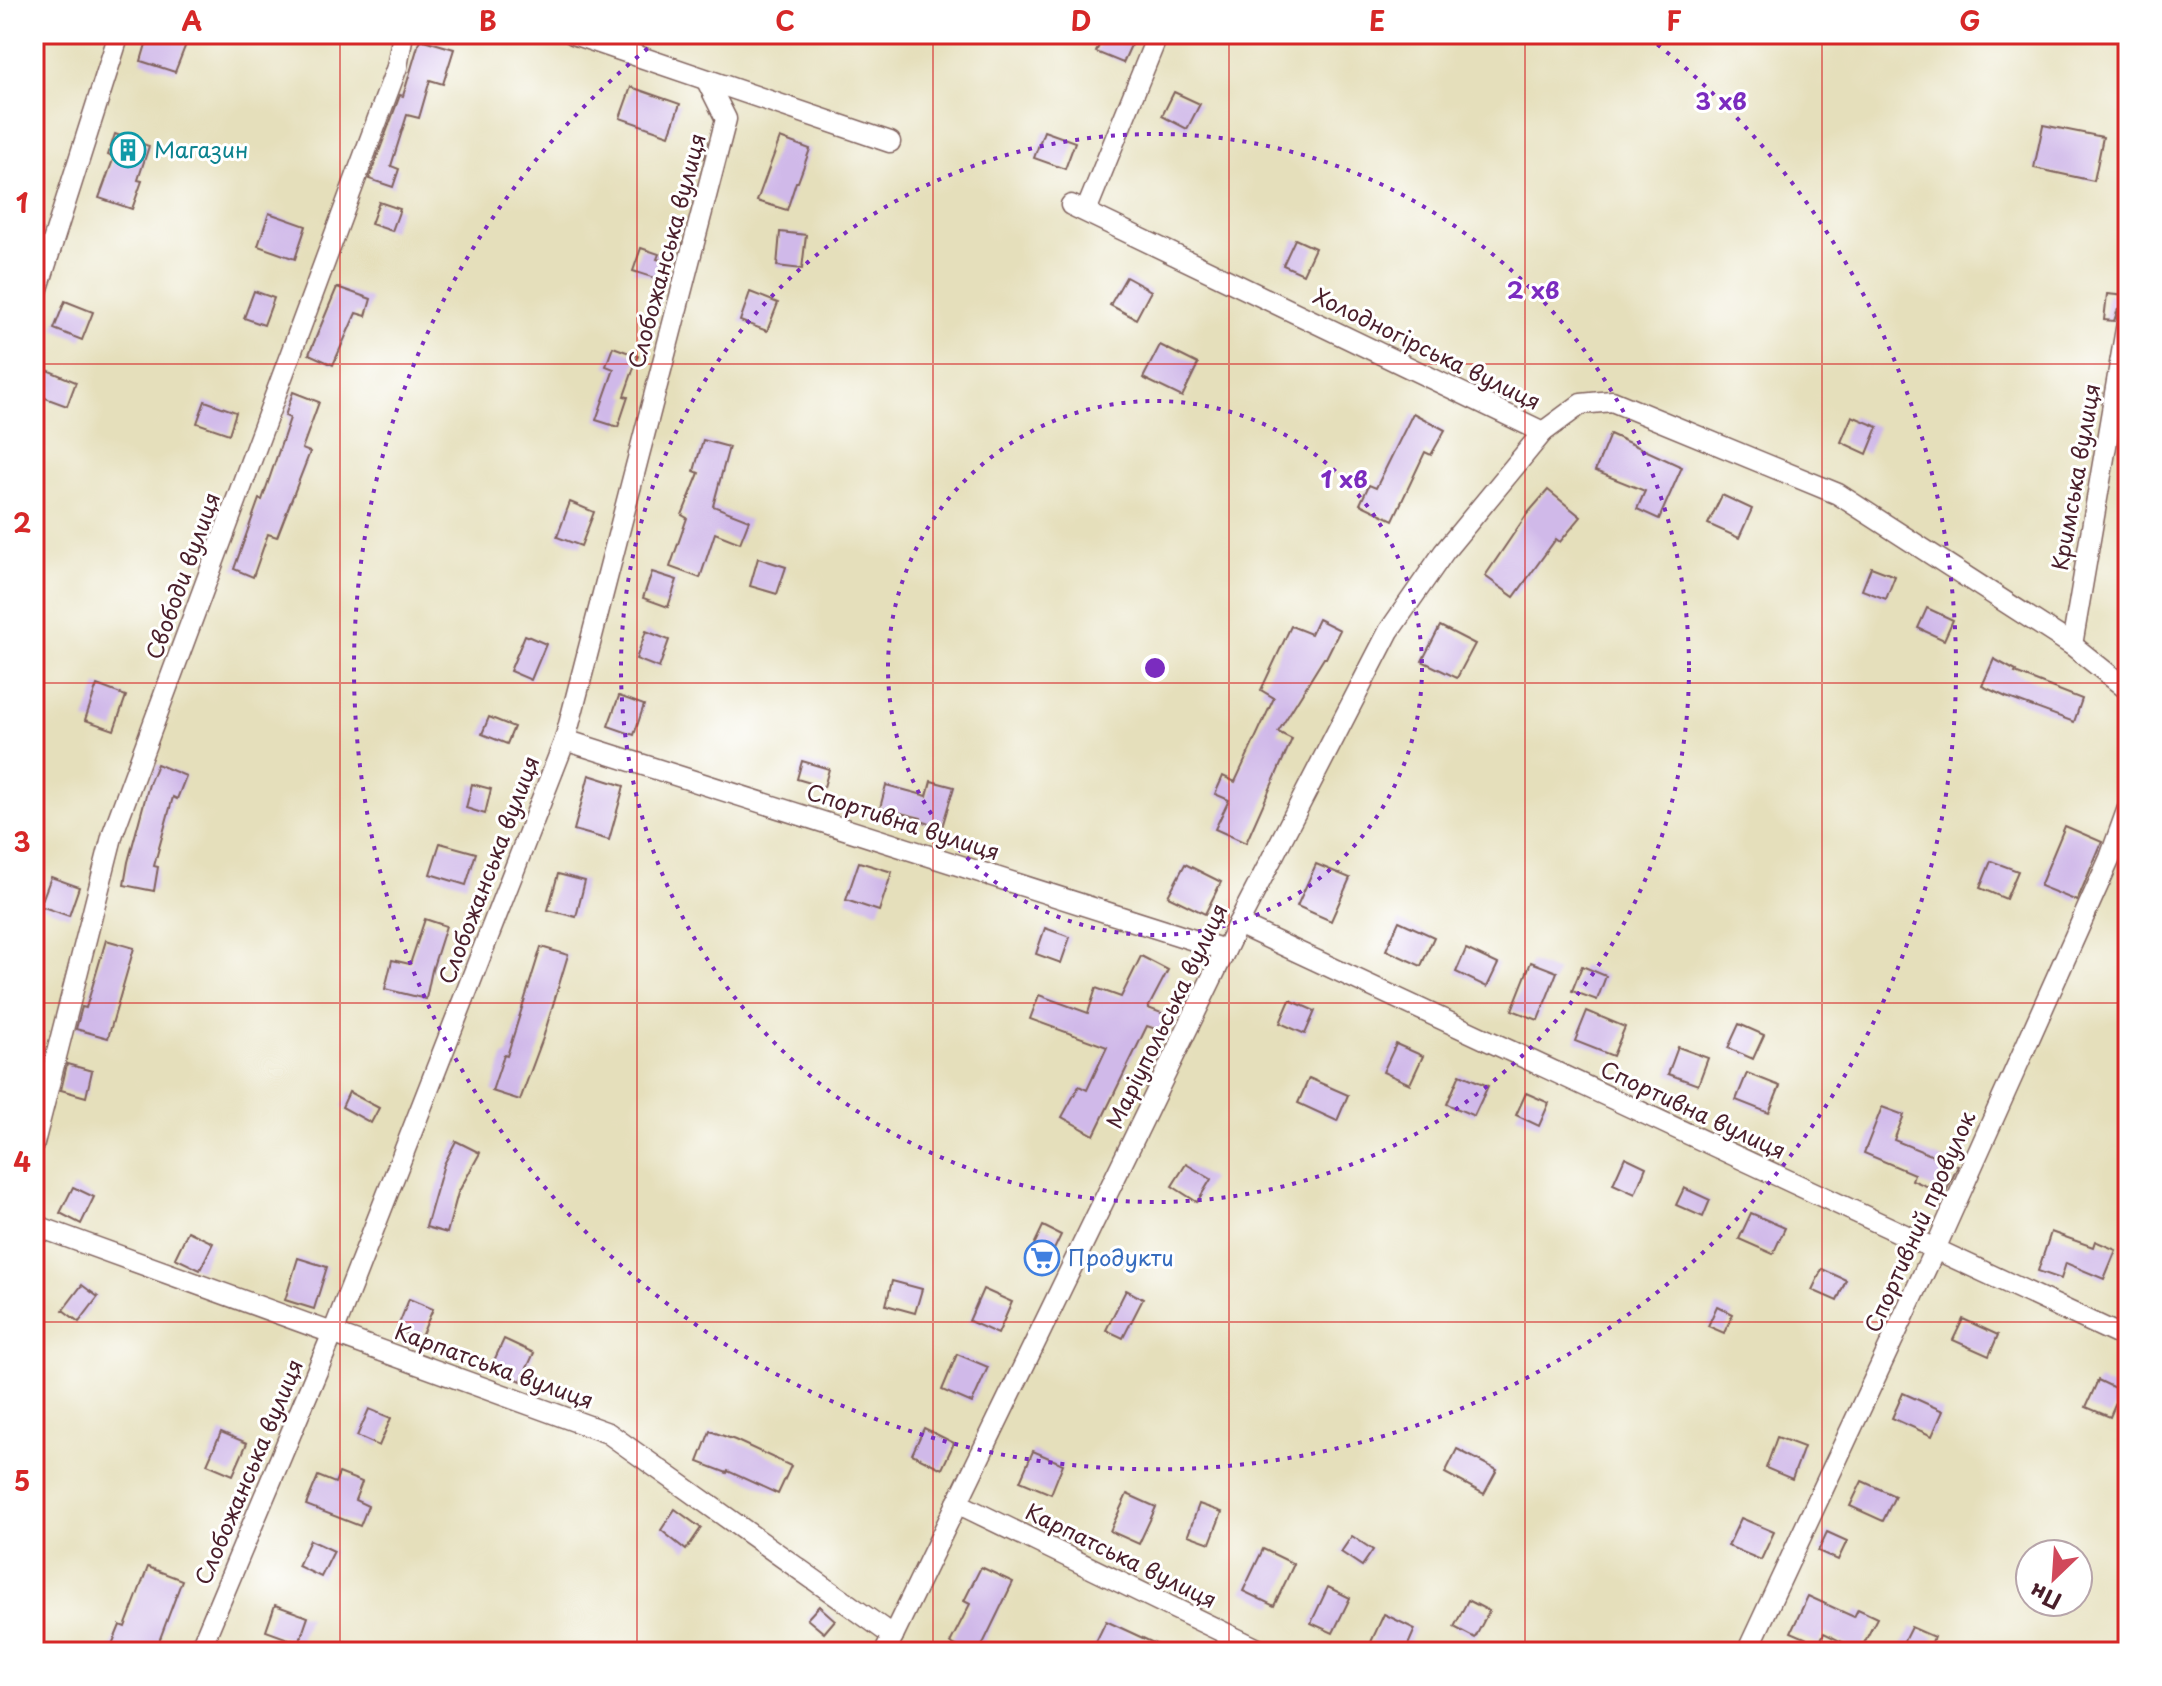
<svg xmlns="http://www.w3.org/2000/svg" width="2162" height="1686" viewBox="0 0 2162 1686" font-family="'Playpen Sans',sans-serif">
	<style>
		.building { fill: #d0b9e9 }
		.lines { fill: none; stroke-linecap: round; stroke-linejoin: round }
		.minor-casing { stroke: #80625d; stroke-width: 23 }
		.minor { stroke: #fff; stroke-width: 20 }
		.grid { fill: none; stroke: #d62828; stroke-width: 2; stroke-opacity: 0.55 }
		.ring { fill: none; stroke: #7b2cbf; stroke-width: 4; stroke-dasharray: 4 8 }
		.labels { text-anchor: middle; stroke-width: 6; stroke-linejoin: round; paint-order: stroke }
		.culture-label { font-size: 22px; fill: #0d838f; stroke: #fff; text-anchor: start }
		.street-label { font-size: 22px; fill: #4a1f2b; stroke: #fff }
		.shop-label { font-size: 22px; fill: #366cbe; stroke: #fff; text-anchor: start }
		.centre { fill: #7b2cbf; stroke: #fff; stroke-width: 4 }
		.ring-label { font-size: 24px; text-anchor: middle; font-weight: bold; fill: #7b2cbf; stroke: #fff; stroke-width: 6; stroke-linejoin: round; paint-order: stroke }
		.neatline { fill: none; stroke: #d62828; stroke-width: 3 }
		.grid-label { font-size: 26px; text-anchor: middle; font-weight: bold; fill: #d62828 }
	</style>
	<rect width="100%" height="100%" fill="#fff"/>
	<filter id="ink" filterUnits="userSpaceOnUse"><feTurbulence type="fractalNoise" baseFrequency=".0125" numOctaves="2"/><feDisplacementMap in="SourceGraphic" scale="16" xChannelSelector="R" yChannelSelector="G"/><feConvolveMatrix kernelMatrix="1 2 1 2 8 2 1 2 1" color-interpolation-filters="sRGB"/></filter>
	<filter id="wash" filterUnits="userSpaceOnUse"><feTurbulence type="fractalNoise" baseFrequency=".006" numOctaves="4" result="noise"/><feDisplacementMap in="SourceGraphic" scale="32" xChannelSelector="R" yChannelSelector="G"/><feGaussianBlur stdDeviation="1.8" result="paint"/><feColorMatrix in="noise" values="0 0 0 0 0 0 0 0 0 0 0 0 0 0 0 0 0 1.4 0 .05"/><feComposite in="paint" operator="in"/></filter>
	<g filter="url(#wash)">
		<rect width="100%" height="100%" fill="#e5dfbb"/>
		<g id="blocks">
			<g class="building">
				<path d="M149,34H190L175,72L141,61Z"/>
				<path d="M1104,34H1136L1123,63L1096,52Z"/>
				<path d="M420,39L454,49L443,84L430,80L419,118L407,115L391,166L399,169L393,187L369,179L400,95L403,96Z"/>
				<path d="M631,87L680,104L669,135L620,118Z"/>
				<path d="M1174,92L1200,104L1187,129L1162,116Z"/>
				<path d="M2043,125L2103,137L2094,181L2034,168Z"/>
				<path d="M1044,131L1075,142L1065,169L1034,158Z"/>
				<path d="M115,134L149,146L138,180L142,181L132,209L99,198L114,157L108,155Z"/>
				<path d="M780,138L810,149L798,182H796L787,210L757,201Z"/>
				<path d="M379,202L400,209L392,231L371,224Z"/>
				<path d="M269,213L306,226L295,259L258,246Z"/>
				<path d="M780,232L806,235L802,269L777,266Z"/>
				<path d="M1295,239L1315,248L1303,274L1283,265Z"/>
				<path d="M641,248L659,254L657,259L664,261L658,279L633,271Z"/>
				<path d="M1126,277L1151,291L1136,319L1110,305Z"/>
				<path d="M337,287L371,299L366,316L356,313L333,365L309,354Z"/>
				<path d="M254,291L274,298L264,325L244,318Z"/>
				<path d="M750,292L778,303L767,331L740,321Z"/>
				<path d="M2107,294L2126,296L2125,305L2118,309L2114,321L2104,320Z"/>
				<path d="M65,301L93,312L82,340L54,329Z"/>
				<path d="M1160,345L1198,364L1182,397L1143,378Z"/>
				<path d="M613,347L638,356L624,396L628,397L618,427L596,420L614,369L606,366Z"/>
				<path d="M47,370L76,382L67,406L37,395Z"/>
				<path d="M293,392L319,402L302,449L310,452L277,537L268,534L253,577L234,569L259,499L262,500L290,418L285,416Z"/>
				<path d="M205,401L236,412L229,434L197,423Z"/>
				<path d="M1413,413L1445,430L1431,455L1425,452L1393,520L1360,504L1369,485L1376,488Z"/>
				<path d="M1852,416L1878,427L1867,454L1841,442Z"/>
				<path d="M1610,434L1682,467L1659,519L1637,509L1645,491L1595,471Z"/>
				<path d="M703,440L729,447L713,506L749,520L740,543L715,533L700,578L670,567L687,518L682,515L699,473L694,471Z"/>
				<path d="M1548,490L1581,517L1560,542L1556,539L1514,597L1485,576L1527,514Z"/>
				<path d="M1722,495L1752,509L1739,538L1708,524Z"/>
				<path d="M570,502L594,512L581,546L557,537Z"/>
				<path d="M758,558L786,567L777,594L750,586Z"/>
				<path d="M1871,567L1895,576L1886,599L1862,590Z"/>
				<path d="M652,572L677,580L668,607L643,598Z"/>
				<path d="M1927,608L1953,620L1944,640L1918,628Z"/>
				<path d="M1318,619L1340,630L1326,658H1324L1278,732L1292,739L1246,843L1215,829L1229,800L1215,794L1223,776L1235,782L1274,698L1261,690L1291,626L1311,634Z"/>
				<path d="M1440,626L1475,644L1457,678L1422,661Z"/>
				<path d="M646,631L669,640L659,668L636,659Z"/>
				<path d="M525,635L546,644L531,680L510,671Z"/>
				<path d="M1994,659L2016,671L2015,673L2082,699L2074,722L2006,697L1982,686Z"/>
				<path d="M97,685L126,696L114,730L85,720Z"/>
				<path d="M619,696L644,705L634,735L608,726Z"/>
				<path d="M489,717L514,727L507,744L482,734Z"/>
				<path d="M802,761L829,769L824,787L797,779Z"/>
				<path d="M157,764L186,776L177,799L173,797L154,866L158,867L154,891L124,885L128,862L149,784Z"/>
				<path d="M589,775L624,786L609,840L574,830Z"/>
				<path d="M931,781L954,787L942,827L920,821L921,818L880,808L886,785L927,796Z"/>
				<path d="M472,784L491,789L485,814L466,808Z"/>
				<path d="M2065,826L2102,842L2077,901L2040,886Z"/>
				<path d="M440,843L476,853L466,885L430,874Z"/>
				<path d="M1991,861L2018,871L2006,899L1980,888Z"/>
				<path d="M859,862L892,872L879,911L846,900Z"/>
				<path d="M1185,864L1221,882L1205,914L1168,896Z"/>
				<path d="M1316,864L1350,878L1331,921L1297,906Z"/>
				<path d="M558,874L585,881L576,917L548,910Z"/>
				<path d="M51,877L79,887L69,916L40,906Z"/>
				<path d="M425,919L446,926L432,970L426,999L385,989L392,960L410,964Z"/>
				<path d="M1399,921L1434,937L1421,966L1386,950Z"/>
				<path d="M1045,928L1070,937L1061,963L1036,954Z"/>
				<path d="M106,940L134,948L108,1038L76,1029L82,1007L86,1008Z"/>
				<path d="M541,947L568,955L543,1038L520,1100L492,1091L504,1055L507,1056Z"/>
				<path d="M1466,949L1498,964L1487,987L1456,972Z"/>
				<path d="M1141,956L1168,970L1148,1008L1167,1015L1161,1031L1147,1026L1094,1135L1062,1117L1079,1086L1087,1090L1107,1047L1030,1019L1039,995L1088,1013L1096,988L1121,997Z"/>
				<path d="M1531,962L1557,972L1538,1020L1512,1010Z"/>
				<path d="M1582,966L1606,976L1597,1000L1572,991Z"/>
				<path d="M1290,1000L1315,1011L1305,1034L1280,1023Z"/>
				<path d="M1587,1011L1625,1027L1613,1056L1575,1041Z"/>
				<path d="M1739,1024L1764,1035L1753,1059L1728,1048Z"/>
				<path d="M1396,1044L1423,1056L1410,1084L1383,1072Z"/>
				<path d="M1678,1047L1708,1058L1698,1085L1668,1074Z"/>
				<path d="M67,1064L92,1071L86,1097L61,1090Z"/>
				<path d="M1747,1073L1780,1086L1769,1113L1736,1100Z"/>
				<path d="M1460,1074L1488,1086L1474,1116L1447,1104Z"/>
				<path d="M1309,1078L1348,1095L1337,1121L1298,1103Z"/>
				<path d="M349,1092L379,1108L371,1123L342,1107Z"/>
				<path d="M1526,1093L1549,1103L1539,1126L1516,1115Z"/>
				<path d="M1882,1107L1904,1115L1894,1140L1958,1166L1945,1194L1912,1180L1914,1174L1864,1153Z"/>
				<path d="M456,1141L480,1153L458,1193L447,1233L426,1227L444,1164Z"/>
				<path d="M1625,1157L1646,1167L1635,1194L1613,1184Z"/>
				<path d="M1186,1164L1211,1179L1197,1202L1172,1186Z"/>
				<path d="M73,1187L94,1197L81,1224L60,1213Z"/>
				<path d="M1684,1188L1710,1200L1703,1217L1676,1205Z"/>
				<path d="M1751,1213L1785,1228L1773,1254L1739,1239Z"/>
				<path d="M1043,1226L1061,1235L1051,1256L1034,1245Z"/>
				<path d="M188,1231L213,1243L200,1270L175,1258Z"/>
				<path d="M2051,1232L2093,1247L2095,1241L2116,1250L2104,1279L2066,1263L2061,1279L2038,1271Z"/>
				<path d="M298,1258L327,1267L314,1309L285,1300Z"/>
				<path d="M1822,1269L1846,1280L1837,1301L1812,1290Z"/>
				<path d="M892,1281L922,1289L915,1313L886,1305Z"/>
				<path d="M82,1285L98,1297L79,1322L63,1310Z"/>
				<path d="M983,1289L1012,1302L998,1334L969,1321Z"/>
				<path d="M1126,1290L1143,1299L1123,1338L1106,1330Z"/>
				<path d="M409,1299L433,1309L420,1339L397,1329Z"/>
				<path d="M1717,1306L1733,1314L1724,1333L1708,1326Z"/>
				<path d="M1963,1319L1998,1335L1989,1356L1953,1340Z"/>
				<path d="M504,1339L534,1353L521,1381L491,1367Z"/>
				<path d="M957,1354L988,1367L972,1403L942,1390Z"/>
				<path d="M2098,1380L2121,1391L2110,1417L2086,1407Z"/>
				<path d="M1903,1393L1943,1411L1932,1436L1892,1418Z"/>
				<path d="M369,1409L391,1418L379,1446L357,1436Z"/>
				<path d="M924,1428L954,1443L942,1469L912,1454Z"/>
				<path d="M710,1431L735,1440L791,1466L778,1494L728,1471L727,1473L698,1462Z"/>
				<path d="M221,1432L247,1443L233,1475L207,1464Z"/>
				<path d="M1777,1437L1804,1447L1792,1479L1766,1468Z"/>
				<path d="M1457,1449L1497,1470L1484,1494L1445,1473Z"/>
				<path d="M1033,1451L1063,1464L1051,1494L1020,1481Z"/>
				<path d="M339,1473L362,1482L355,1500L368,1506L360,1526L306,1505L318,1476L335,1483Z"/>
				<path d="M1862,1481L1895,1496L1883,1521L1850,1506Z"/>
				<path d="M1127,1494L1156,1507L1139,1544L1110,1531Z"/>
				<path d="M1199,1504L1222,1512L1210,1543L1188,1535Z"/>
				<path d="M675,1509L701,1528L686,1550L661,1530Z"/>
				<path d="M1741,1518L1774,1532L1761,1560L1728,1546Z"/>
				<path d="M1827,1532L1847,1541L1838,1560L1818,1551Z"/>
				<path d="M1352,1536L1373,1550L1362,1566L1341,1552Z"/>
				<path d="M310,1540L334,1551L321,1577L298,1566Z"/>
				<path d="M1263,1549L1294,1564L1274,1606L1243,1591Z"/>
				<path d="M148,1567L182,1580L155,1652H109L120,1625L125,1627Z"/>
				<path d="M981,1567L1013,1582L979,1652H968L950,1643L970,1604L964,1601Z"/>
				<path d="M1328,1587L1350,1598L1333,1633L1311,1623Z"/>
				<path d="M1808,1596L1854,1617L1858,1609L1877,1618L1860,1651L1824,1633L1819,1644L1791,1632Z"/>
				<path d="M1468,1600L1489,1611L1475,1638L1454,1627Z"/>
				<path d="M275,1605L308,1617L299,1643L266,1631Z"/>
				<path d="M819,1606L835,1620L824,1633L807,1619Z"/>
				<path d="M1384,1614L1415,1629L1405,1652H1395L1371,1642Z"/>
				<path d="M1106,1621L1173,1652H1091Z"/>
				<path d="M1911,1627L1934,1637L1928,1652H1911L1901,1647Z"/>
			</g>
		</g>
	</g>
	<g filter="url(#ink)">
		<use href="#blocks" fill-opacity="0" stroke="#80625d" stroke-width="2"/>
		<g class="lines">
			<g class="minor-casing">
				<g id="minor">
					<path d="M573,34L890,142"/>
					<path d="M1071,205L1543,432L1581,404L1612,401L1838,494L2072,645L2128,690"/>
					<path d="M1086,211L1158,34"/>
					<path d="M34,301L119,34"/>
					<path d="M2072,645L2128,317"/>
					<path d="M565,740L1225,950"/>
					<path d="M1238,924L2128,1339"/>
					<path d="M34,1143L113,833L397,67L403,34"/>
					<path d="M34,1225L608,1433L893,1636"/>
					<path d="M957,1503L1264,1652"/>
					<path d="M199,1652L333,1333L565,740L726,119L707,81"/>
					<path d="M885,1652L1238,924L1389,631L1444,552L1543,432"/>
					<path d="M1747,1652L1935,1249L2110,858L2128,808"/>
				</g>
			</g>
			<use href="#minor" class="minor"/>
		</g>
	</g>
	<path class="grid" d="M340,34V1652M637,34V1652M933,34V1652M1229,34V1652M1525,34V1652M1822,34V1652M34,364H2128M34,683H2128M34,1003H2128M34,1322H2128"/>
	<g class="ring">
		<circle cx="1155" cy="668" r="267"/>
		<circle cx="1155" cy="668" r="534"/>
		<path d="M1648 37A801 801 0 1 1 662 37"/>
	</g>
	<defs>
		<g id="building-ring" transform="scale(1.8)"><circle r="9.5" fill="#fff" stroke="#0f9aa8" stroke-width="1.5"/><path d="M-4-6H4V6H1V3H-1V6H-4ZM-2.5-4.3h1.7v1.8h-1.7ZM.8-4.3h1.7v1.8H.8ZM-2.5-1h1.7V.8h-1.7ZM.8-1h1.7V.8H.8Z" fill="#0f9aa8"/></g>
		<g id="supermarket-ring" transform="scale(1.8)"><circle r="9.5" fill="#fff" stroke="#3f7fe0" stroke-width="1.5"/><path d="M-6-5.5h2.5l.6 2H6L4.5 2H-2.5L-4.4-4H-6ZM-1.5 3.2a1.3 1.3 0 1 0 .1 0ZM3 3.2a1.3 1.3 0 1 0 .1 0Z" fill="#3f7fe0"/></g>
	</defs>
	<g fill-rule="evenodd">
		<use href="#building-ring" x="128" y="150"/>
		<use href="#supermarket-ring" x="1042" y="1258"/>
	</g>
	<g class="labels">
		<g class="culture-label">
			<text x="154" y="158">Магазин</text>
		</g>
		<g class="street-label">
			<text transform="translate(667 251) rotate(-75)" y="8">Слобожанська вулиця</text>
			<text transform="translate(1427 349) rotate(26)" y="8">Холодногірська вулиця</text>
			<text transform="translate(2076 477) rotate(-80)" y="8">Кримська вулиця</text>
			<text transform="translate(183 576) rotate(-70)" y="8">Свободи вулиця</text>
			<text transform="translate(903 822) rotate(18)" y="8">Спортивна вулиця</text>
			<text transform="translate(489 870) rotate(-69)" y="8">Слобожанська вулиця</text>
			<text transform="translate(1167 1016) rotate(-64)" y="8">Маріупольська вулиця</text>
			<text transform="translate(1693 1110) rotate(25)" y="8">Спортивна вулиця</text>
			<text transform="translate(1920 1222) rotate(-66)" y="8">Спортивний провулок</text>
			<text transform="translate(494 1366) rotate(20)" y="8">Карпатська вулиця</text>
			<text transform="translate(249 1472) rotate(-67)" y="8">Слобожанська вулиця</text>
			<text transform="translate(1121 1556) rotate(26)" y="8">Карпатська вулиця</text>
		</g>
		<g class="shop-label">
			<text x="1068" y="1266">Продукти</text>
		</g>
	</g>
	<circle cx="1155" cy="668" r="12" class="centre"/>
	<g class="ring-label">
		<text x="1721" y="110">3 хв</text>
		<text x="1533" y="299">2 хв</text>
		<text x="1344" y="488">1 хв</text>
	</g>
	<rect width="2162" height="1686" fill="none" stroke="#fff" stroke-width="88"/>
	<g transform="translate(2054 1578) rotate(205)"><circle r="38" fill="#ffffff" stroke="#b7a5aa" stroke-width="2"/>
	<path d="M0-6L14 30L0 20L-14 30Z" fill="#d1495b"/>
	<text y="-12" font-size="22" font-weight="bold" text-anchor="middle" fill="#4a1f2b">Пн</text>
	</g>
	<rect x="44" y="44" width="2074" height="1598" class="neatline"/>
	<g class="grid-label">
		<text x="192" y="31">A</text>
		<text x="488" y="31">B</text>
		<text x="785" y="31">C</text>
		<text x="1081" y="31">D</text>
		<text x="1377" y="31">E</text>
		<text x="1674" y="31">F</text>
		<text x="1970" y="31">G</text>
		<text x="22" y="213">1</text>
		<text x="22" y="533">2</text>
		<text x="22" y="852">3</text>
		<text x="22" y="1172">4</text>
		<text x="22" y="1491">5</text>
	</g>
</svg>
